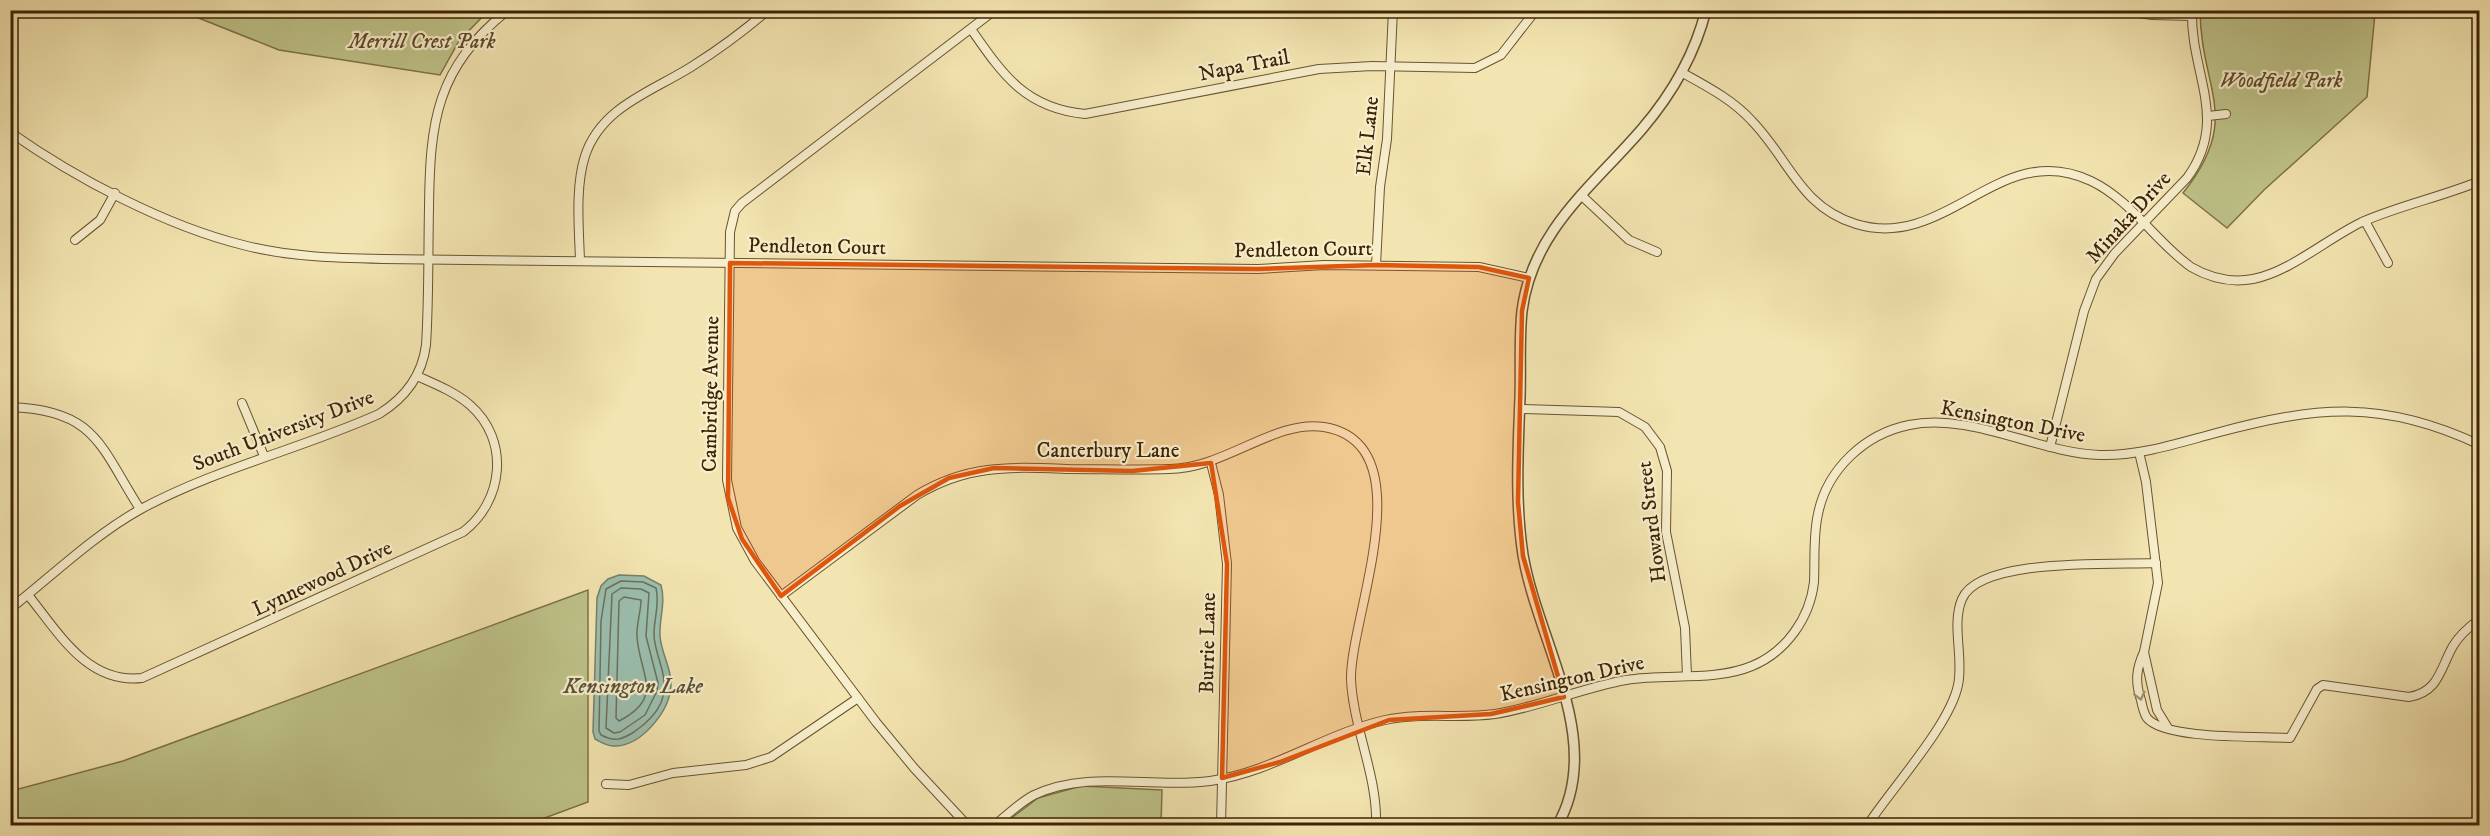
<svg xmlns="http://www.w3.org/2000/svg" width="2490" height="836" viewBox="0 0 2490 836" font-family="'IM FELL DW Pica',serif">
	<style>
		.green { fill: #bec389; stroke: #7e7246; stroke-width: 1.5 }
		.water { fill: #9bbfb0; stroke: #75806b; stroke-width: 1.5 }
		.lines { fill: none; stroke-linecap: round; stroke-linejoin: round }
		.shore { stroke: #6c705a; stroke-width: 1.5 }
		.minor-casing { stroke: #6a532f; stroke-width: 10 }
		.tertiary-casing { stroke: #6a532f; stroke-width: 12 }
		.minor { stroke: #f7eecc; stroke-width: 8 }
		.tertiary { stroke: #f7eecc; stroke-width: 9 }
		.oneway { stroke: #a39272 }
		.marked { fill: #df560c; fill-opacity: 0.2; stroke: #df560c; stroke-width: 4.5; stroke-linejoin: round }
		.labels { text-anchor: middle; stroke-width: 4.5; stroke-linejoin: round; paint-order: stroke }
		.park-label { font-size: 21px; font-style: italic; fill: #5d4a25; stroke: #f7eecc }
		.street-label { font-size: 21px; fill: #3d2204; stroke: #f7eecc }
		.water-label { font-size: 22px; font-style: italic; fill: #595138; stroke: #f7eecc }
	</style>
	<rect width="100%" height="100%" fill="#f3e5b1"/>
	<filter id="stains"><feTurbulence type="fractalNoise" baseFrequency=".00333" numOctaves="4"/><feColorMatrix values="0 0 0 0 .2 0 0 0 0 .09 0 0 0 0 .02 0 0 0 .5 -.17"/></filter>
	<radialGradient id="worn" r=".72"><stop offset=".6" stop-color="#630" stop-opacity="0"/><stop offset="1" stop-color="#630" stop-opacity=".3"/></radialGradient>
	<g class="green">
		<path d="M181,11H488L459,41L440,75L279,50Z"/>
		<path d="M2200,11H2397L2375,13L2367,97L2264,190L2227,228L2183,193C2243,118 2201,91 2200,11Z"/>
		<path d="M588,590V802L523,826L11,825V791L123,761Z"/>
		<path d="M1081,786L1162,790L1161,825L1001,826L1038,798Z"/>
	</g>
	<path class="water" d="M619,575L644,576L661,585C666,603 659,618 660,636C661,653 672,669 671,685C670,711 642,745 616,746C608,747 601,742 595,739L593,732L597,598L601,586L608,579Z"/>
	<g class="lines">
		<g class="shore">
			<path d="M621,581L643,582L656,588C660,604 654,618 654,634C654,645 658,655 661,666C670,696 660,714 634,732C621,740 615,742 601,735L599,731L601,621L606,589Z"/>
			<path d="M621,588L641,589L649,593L646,636L658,683L657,691L645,715L620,732L614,733L606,728L612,594Z"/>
			<path d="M624,597L641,600C641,612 636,625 637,637C640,676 665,697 619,721L616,718L619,601Z"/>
		</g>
		<g class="minor-casing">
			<g id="minor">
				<path d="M2118,10L2152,15L2192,16"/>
				<path d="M971,29C1003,75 1025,108 1085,114L1319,69L1372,66L1475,68L1501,55L1536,10"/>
				<path d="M1681,72C1706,86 1732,99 1752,121C1789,159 1800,207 1856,224C1947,252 2000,137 2091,181C2131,200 2156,242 2191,267C2210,278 2231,283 2253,279C2290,272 2328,238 2362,222C2401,205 2441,197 2480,181"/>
				<path d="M2208,116L2226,114"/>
				<path d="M10,132C75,178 166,226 243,245C289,257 336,258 383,259L1258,269L1324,265L1479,267L1529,278"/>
				<path d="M1581,195L1629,240L1657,252"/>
				<path d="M2365,221L2388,263"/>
				<path d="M75,240L100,220L115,193"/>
				<path d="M580,261C579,228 575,187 585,156C601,107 651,92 691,67C718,50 744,31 768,10"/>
				<path d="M1376,265L1380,187L1387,139L1393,10"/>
				<path d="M242,403L264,456"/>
				<path d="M10,407C96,410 100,446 140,509"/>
				<path d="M1520,409L1619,412L1645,427L1660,447L1667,471L1666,532L1685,628L1687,676"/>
				<path d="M2050,447L2084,311L2096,279L2115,253L2187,178C2230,119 2190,74 2192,10"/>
				<path d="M2139,452L2146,482L2158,583L2144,652L2157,710L2168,728"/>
				<path d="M1211,463L1219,495L1227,564L1221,826"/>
				<path d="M28,595C59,633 87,684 142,678L463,532C504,501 510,440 470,405C455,392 435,384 417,376"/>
				<path d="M781,596L917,495C968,464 1012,467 1069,469C1103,469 1136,470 1169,469C1224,469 1275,419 1324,427C1426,444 1350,617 1351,679C1353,728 1378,776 1376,826"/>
				<path d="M10,609C53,575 94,535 141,509C217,468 301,449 379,414C405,398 422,376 426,345C429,299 428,254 429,208C430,121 436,68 508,10"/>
				<path d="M2144,652C2136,669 2135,682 2141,700C2142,705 2144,714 2147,718C2165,740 2260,736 2290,738L2317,689L2323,685L2409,697C2439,692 2440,669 2453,646C2459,636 2470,626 2480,619"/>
				<path d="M606,784L629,785L673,773L746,765L771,757L858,698"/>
				<path d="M968,826L914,768L876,722L755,561L737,528L727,480L730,232L735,211L742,203L995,10"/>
				<path d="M994,826C1007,815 1019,803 1034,795C1089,769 1152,789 1210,781C1273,772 1324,734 1385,720C1422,712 1459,719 1495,714C1540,707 1581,688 1626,680C1667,673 1713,682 1752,666C1786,652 1810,618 1814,582C1815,559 1813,536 1818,514C1827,469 1865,434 1909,425C1971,412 2038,453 2100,455C2140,456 2178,443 2216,433C2316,406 2383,399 2480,445"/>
				<path d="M1867,826C1891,789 1950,725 1958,685C1964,658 1951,625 1962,599C1980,557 2114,565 2156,563"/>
			</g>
		</g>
		<g class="tertiary-casing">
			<path id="tertiary" d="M1557,826C1606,742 1538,643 1523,555C1515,503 1518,450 1520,397C1521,369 1519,339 1522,311C1532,231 1593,186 1642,129C1671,95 1695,54 1706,10"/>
		</g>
		<use href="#minor" class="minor"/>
		<use href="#tertiary" class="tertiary"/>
	</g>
	<defs><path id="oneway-chevron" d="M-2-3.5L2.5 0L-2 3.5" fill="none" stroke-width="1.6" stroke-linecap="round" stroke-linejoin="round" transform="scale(1.5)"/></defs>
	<use class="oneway" href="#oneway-chevron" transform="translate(2140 696) rotate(76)"/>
	<path class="marked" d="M730,263L1258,269L1376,265L1479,267L1529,278L1522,311L1518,502L1523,556L1564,697L1491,714L1389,720L1280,762L1222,778L1227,564L1211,463L1132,471L994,468L949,478L900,506L781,596L742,539L728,498Z"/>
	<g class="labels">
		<g class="park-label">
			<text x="422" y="48">Merrill Crest Park</text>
			<text x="2281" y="87">Woodfield Park</text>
		</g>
		<g class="street-label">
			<text transform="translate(1244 65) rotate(-11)" y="7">Napa Trail</text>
			<text transform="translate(1367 136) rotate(-84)" y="7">Elk Lane</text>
			<text transform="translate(2128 217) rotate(-48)" y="7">Minaka Drive</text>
			<text transform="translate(817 246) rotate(1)" y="7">Pendleton Court</text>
			<text transform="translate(1303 249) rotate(-1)" y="7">Pendleton Court</text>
			<text transform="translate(710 394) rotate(-89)" y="7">Cambridge Avenue</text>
			<text transform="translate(2013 421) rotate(11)" y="7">Kensington Drive</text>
			<text transform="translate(283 430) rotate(-21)" y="7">South University Drive</text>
			<text x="1108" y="457">Canterbury Lane</text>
			<text transform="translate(1651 522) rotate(-97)" y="7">Howard Street</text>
			<text transform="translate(322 578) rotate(-25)" y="7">Lynnewood Drive</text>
			<text transform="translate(1207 643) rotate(-89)" y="7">Burrie Lane</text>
			<text transform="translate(1572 678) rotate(-13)" y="7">Kensington Drive</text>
		</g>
		<g class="water-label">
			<text x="633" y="693">Kensington Lake</text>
		</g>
	</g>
	<rect width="2490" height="836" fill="none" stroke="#f3e5b1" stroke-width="36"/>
	<rect x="12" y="12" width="2466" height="812" fill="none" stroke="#3d2204" stroke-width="3"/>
	<rect x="18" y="18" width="2454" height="800" fill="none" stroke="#3d2204" stroke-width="1.5"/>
	<rect width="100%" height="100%" filter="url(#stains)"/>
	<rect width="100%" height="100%" fill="url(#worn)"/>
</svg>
